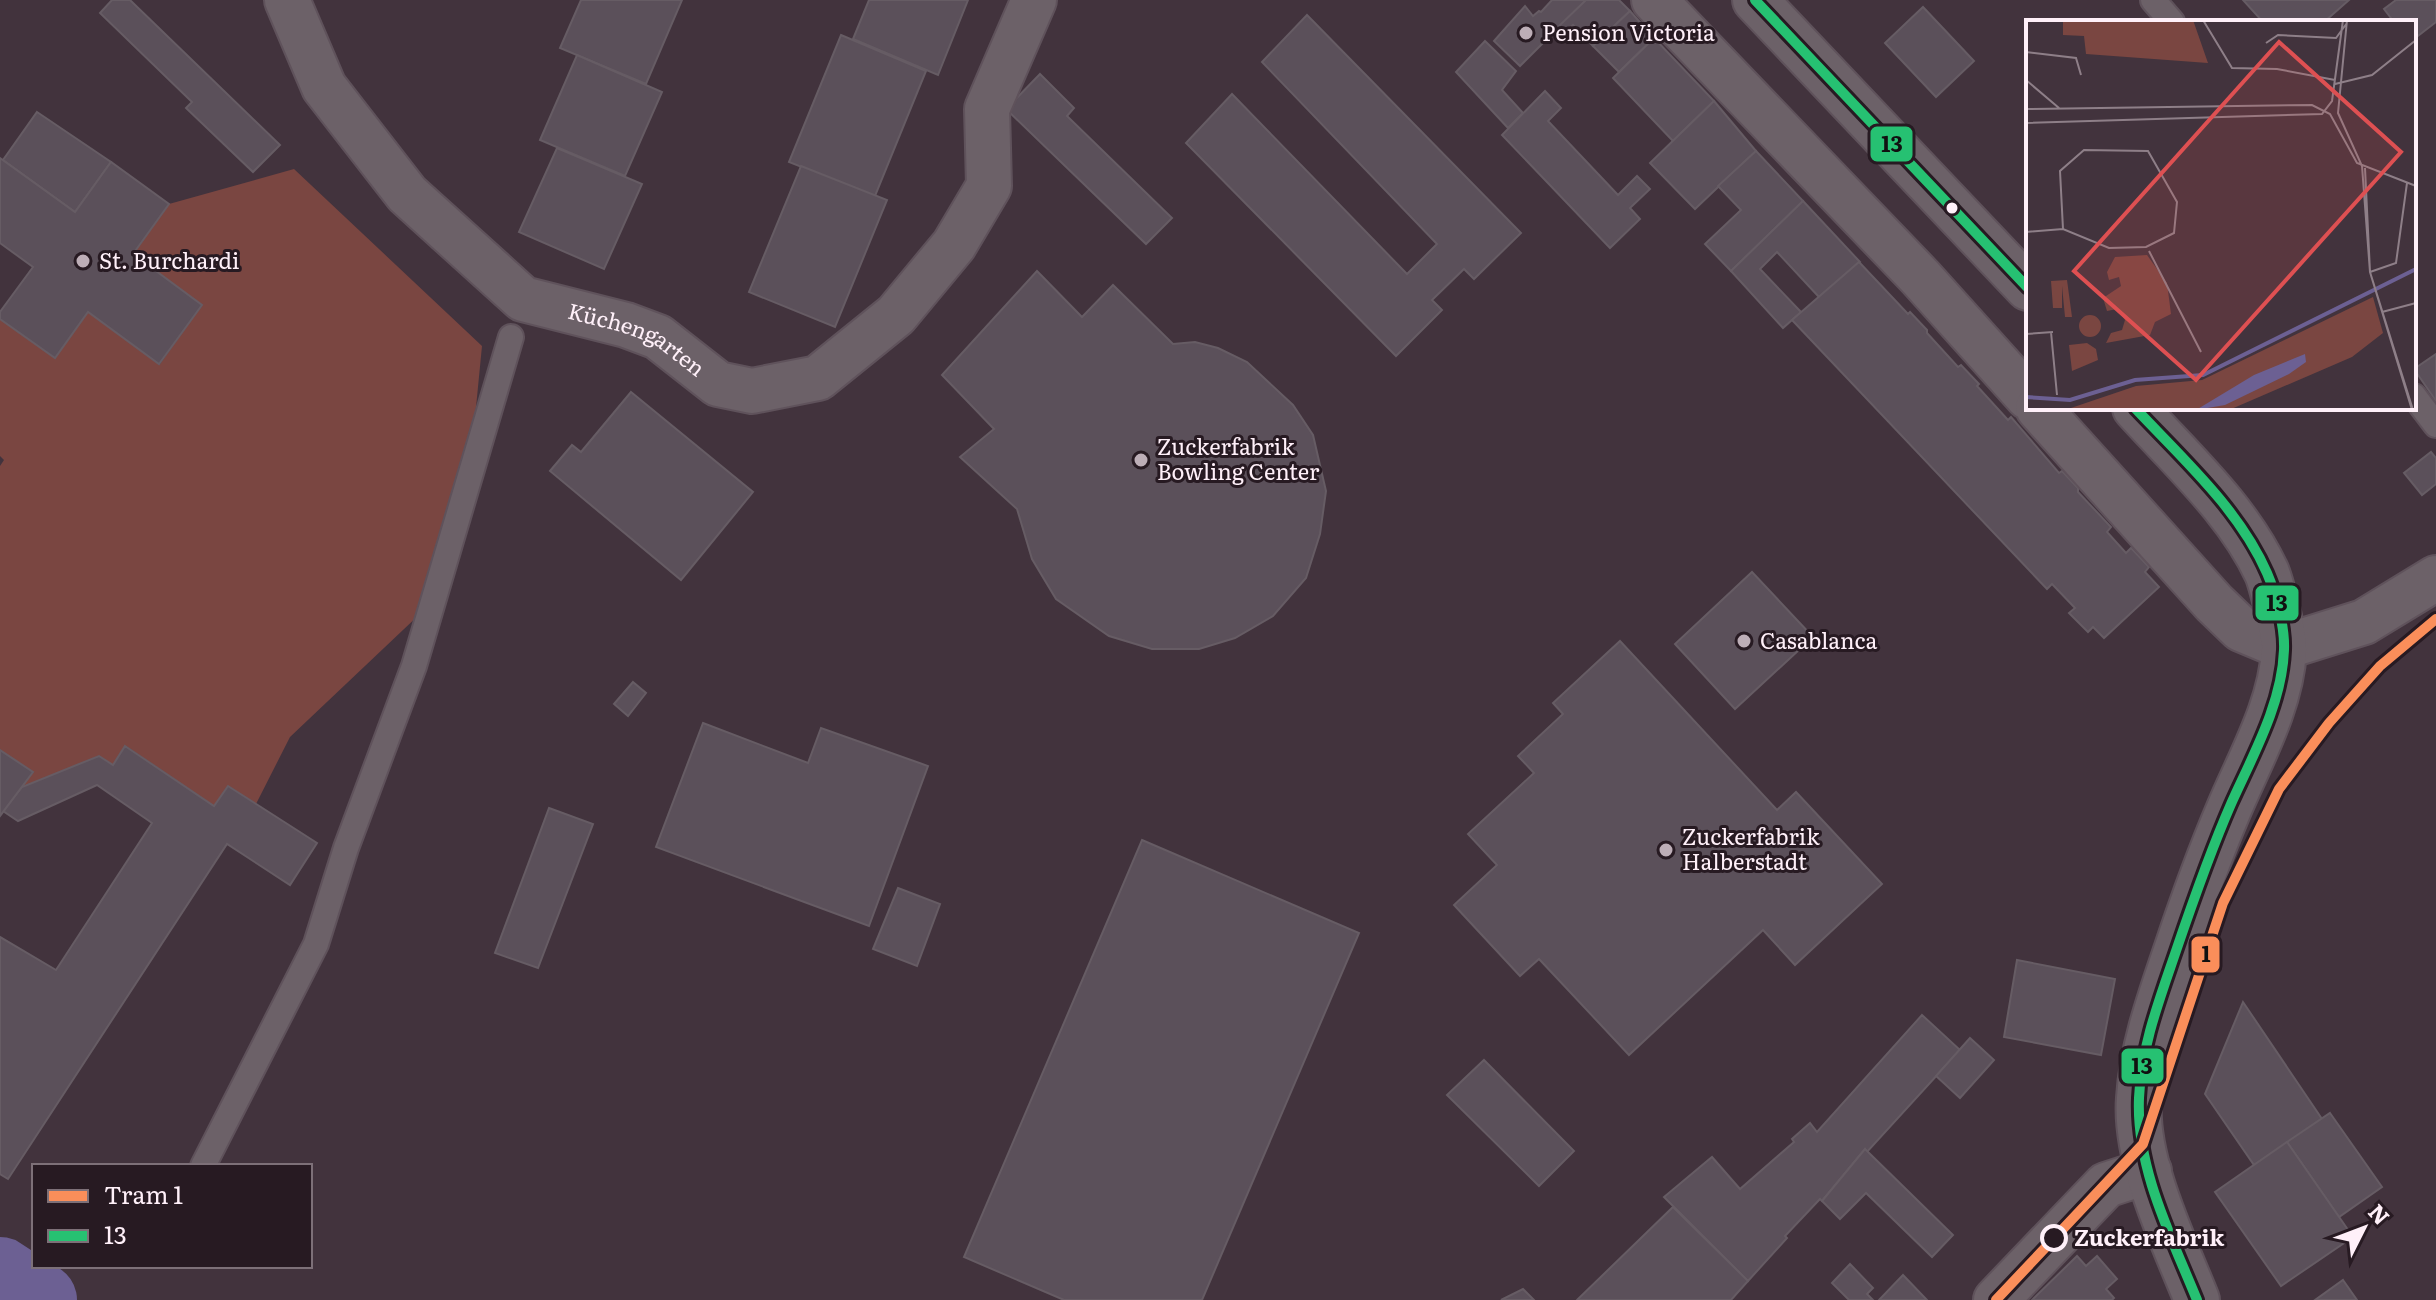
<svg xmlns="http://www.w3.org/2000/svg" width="2436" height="1300" viewBox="0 0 2436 1300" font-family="Literata,serif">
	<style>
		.green { fill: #7a4641 }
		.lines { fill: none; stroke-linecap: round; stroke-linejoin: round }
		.river { stroke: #6c6093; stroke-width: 74 }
		.building { fill: #5b505a; stroke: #665c64; stroke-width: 2 }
		.service-casing { stroke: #5f525b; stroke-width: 28 }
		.minor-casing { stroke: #5f525b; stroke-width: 48 }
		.tertiary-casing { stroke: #5f525b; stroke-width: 48 }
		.secondary-casing { stroke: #5f525b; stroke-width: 48 }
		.service { stroke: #6c6168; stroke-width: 24 }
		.minor { stroke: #6c6168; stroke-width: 44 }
		.tertiary { stroke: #6c6168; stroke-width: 44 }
		.secondary { stroke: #6c6168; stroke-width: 44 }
		.bus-1-casing { stroke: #271a22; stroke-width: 16 }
		.bus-1 { stroke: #26c172; stroke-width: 10 }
		.tram-1-casing { stroke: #271a22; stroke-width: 16 }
		.tram-1 { stroke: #fa8e5a; stroke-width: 10 }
		.poi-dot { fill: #bdaeb7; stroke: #271a22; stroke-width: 3 }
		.bus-dot { fill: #fff0f9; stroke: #271a22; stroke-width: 3 }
		.stop-dot { fill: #271a22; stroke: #fff0f9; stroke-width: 4 }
		.labels { text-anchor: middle; stroke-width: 6; stroke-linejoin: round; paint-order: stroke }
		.poi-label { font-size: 22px; fill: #fff0f9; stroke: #271a22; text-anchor: start }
		.street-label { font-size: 22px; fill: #fff0f9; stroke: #271a22 }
		.stop-label { font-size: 22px; font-weight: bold; fill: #fff0f9; stroke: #271a22; text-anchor: start }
		.inset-river { fill: none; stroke: #6c6093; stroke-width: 4 }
		.inset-road { fill: none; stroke: #8e7f88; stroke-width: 2 }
		.view { fill: #de5052; fill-opacity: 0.15; stroke: #de5052; stroke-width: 4 }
		.inset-edge { fill: none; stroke: #fff0f9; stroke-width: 4 }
		.line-badge { stroke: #271a22; stroke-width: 3 }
		.pale-badge-label { font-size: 22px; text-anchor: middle; font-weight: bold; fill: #111 }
	</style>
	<rect width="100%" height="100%" fill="#42333d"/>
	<path class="green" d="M294,169L482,346L473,438L422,612L290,737L256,804L228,786L214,806L126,746L113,765L99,756L22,787L33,772L0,750V466L4,460L0,456V319L55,358L88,312L160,364L202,305L133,254L169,204Z"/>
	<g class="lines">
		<path class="river" d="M0,1274L40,1300"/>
	</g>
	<g class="building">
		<path d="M112,0H130L280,145L253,172L186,108L192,102L100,13Z"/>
		<path d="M581,0H682L646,84L560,48Z"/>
		<path d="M869,0H968L938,75L853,39Z"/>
		<path d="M1552,0H1586L1520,66L1494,41L1525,6L1533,16L1539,11L1541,12Z"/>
		<path d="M1586,0H1619L1630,11L1593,46L1573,25L1565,32L1559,26Z"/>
		<path d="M2243,0H2349L2324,22H2263Z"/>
		<path d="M2396,0H2436V22L2414,39V22H2394L2384,9Z"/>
		<path d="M1923,7L1974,61L1936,97L1885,43Z"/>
		<path d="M1630,11L1654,38L1619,72L1593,46Z"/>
		<path d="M1307,15L1521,233L1474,279L1464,269L1432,300L1442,310L1396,356L1186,143L1232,94L1407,274L1437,244L1262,62Z"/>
		<path d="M841,35L926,71L875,196L789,162Z"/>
		<path d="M1654,38L1714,101L1673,141L1613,78Z"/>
		<path d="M1485,41L1516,71L1502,90L1523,113L1508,128L1456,72Z"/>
		<path d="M577,55L662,92L625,176L540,140Z"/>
		<path d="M1040,74L1074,108L1067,116L1172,218L1146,244L1006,109Z"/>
		<path d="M1545,91L1561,108L1548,121L1618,195L1637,176L1650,189L1630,208L1640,219L1610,248L1502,135Z"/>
		<path d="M1714,101L1756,151L1695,209L1650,163Z"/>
		<path d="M37,112L111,162L75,212L3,160Z"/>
		<path d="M557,148L642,184L604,269L519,232Z"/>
		<path d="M1756,151L1803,201L1731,271L1705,244L1741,210L1718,186Z"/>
		<path d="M0,158L75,212L111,162L169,204L133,254L202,305L159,364L88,312L55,358L0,319V312L33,267L0,243Z"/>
		<path d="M801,166L887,200L835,327L749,292Z"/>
		<path d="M1803,201L1860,262L1819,297L1777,252L1760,269L1801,312L1783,328L1731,271Z"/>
		<path d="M1859,262L1908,314L1910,312L1927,330V333L1958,367L1961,365L1979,384L1977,386L2008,420L2011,417L2059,473L2062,471L2078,488V492L2111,527L2107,532L2126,553L2131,548L2149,567L2145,572L2159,587L2104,638L2093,627L2088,632L2069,613L2075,608L2052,584L2047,589L1792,320Z"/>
		<path d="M1037,271L1082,317L1113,285L1173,344L1195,342L1218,348L1247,362L1293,405L1313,435L1326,491L1320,534L1306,578L1273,616L1235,638L1199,649H1152L1109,636L1056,599L1032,559L1017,509L960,457L994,429L942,375Z"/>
		<path d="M2436,354V401L2414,369Z"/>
		<path d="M631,392L753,492L681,580L550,471L572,445L581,452Z"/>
		<path d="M2431,452L2436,458V484L2422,495L2404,473Z"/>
		<path d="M1752,572L1813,637L1735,709L1675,644Z"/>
		<path d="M1620,641L1777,810L1796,792L1882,884L1795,965L1763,930L1629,1055L1539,959L1520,976L1454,905L1497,865L1468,834L1534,773L1518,756L1563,714L1553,703Z"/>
		<path d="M633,682L646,693L628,716L614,704Z"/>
		<path d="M703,723L808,763L821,728L928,766L869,926L656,847Z"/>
		<path d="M125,746L214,806L228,786L317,843L290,885L227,844L8,1179L0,1174V937L56,970L152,823L97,785L18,821L3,811L22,787L99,756L113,765Z"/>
		<path d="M0,750L33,772L0,816Z"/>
		<path d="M549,808L593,824L538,968L495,953Z"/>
		<path d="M1142,840L1359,933L1202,1300H1064L964,1257Z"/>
		<path d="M898,888L940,904L917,966L873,949Z"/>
		<path d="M2017,960L2115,979L2101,1055L2004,1037Z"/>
		<path d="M2243,1002L2322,1119L2254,1165L2205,1094Z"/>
		<path d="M1922,1015L1960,1050L1867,1152L1865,1149L1822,1201L1820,1199L1785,1236L1787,1238L1748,1281L1664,1197L1712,1157L1740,1189L1794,1142L1792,1139L1810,1123L1817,1132Z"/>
		<path d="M1970,1038L1994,1060L1960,1098L1936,1076Z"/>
		<path d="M1484,1060L1574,1151L1539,1186L1447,1095Z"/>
		<path d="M2330,1113L2382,1187L2339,1217L2287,1142Z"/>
		<path d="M2287,1142L2353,1237L2281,1286L2215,1192Z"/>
		<path d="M1865,1149L1953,1235L1932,1257L1866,1193L1840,1219L1822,1201Z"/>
		<path d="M1673,1207L1748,1281L1731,1300H1577Z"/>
		<path d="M2077,1256L2086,1266L2097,1256L2117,1279L2106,1289L2114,1298L2112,1300H2032Z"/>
		<path d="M1850,1264L1873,1288L1867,1294L1873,1300H1849L1832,1283Z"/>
		<path d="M1903,1275L1927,1300H1879Z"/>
		<path d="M2343,1280L2357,1300H2315Z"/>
		<path d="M1523,1289L1534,1300H1501Z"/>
	</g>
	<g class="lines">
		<g class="service-casing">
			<g id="service">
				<path d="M2153,0L2172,22"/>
				<path d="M2414,396L2436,425"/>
				<path d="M203,1166L316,944L346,848L414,666L511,337"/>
			</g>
		</g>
		<g class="minor-casing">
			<g id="minor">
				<path id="s1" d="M287,0L324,87L407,194L523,299L626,325L658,337L718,384L752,391L818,378L896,315L954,245L989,186L987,109L1034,0"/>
				<path d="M1654,0L1921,278L2028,397"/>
				<path d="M2038,408L2214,603L2241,629L2284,647"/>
				<path d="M1996,1300L2106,1185L2149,1171"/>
			</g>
		</g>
		<g class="tertiary-casing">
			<path id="tertiary" d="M2284,647L2364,622L2436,578"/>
		</g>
		<g class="secondary-casing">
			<g id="secondary">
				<path d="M1755,0L2028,288"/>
				<path d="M2135,408C2181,459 2238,510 2267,573C2272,586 2285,637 2284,650C2281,706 2250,759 2229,809C2209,856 2192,903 2176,951C2160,998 2142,1048 2139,1098C2134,1161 2174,1242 2197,1300"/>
			</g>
		</g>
		<use href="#service" class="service"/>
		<use href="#minor" class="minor"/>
		<use href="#tertiary" class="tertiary"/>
		<use href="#secondary" class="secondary"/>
		<g class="bus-1-casing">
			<g id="bus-1">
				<path d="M1755,0L2028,288"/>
				<path d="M2135,408C2182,458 2239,509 2267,573C2276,594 2285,626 2284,650C2282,704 2253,755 2231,804C2210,852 2193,901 2176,951C2160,998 2141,1047 2139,1098C2136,1168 2171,1236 2197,1300"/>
			</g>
		</g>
		<use href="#bus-1" class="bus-1"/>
		<g class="tram-1-casing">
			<path id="tram-1" d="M1996,1300L2143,1144L2223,903L2279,789L2329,723L2380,666L2436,619"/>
		</g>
		<use href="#tram-1" class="tram-1"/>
	</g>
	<g class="poi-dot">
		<circle cx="1526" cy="33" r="8"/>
		<circle cx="83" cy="261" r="8"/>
		<circle cx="1141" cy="460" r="8"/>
		<circle cx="1744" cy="641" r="8"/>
		<circle cx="1666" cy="850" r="8"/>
	</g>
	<circle class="bus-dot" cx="1952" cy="208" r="7"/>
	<circle class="stop-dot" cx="2054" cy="1238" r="12"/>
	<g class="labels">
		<g class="poi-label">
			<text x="1542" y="41">Pension Victoria</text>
			<text x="99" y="269">St. Burchardi</text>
			<text x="1157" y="455">Zuckerfabrik<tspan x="1157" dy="25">Bowling Center</tspan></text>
			<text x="1760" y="649">Casablanca</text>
			<text x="1682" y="845">Zuckerfabrik<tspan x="1682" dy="25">Halberstadt</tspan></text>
		</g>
		<g class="street-label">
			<text dy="8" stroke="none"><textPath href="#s1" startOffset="508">Küchengarten</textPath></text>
		</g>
		<g class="stop-label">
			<text x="2074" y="1246">Zuckerfabrik</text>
		</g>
	</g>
	<g transform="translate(2026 20)">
		<rect width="390" height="390" fill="#42333d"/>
		<path d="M37,0H167L182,43L60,34L58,16L37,15ZM121,235L141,263L145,294L129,302L124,315L80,323L85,313L96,310L99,300L91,289L81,291L77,278L95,266L93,257L83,260L81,252L89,237ZM41,260L46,297H39L36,266V288H27L25,261ZM347,277L357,313L326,337L203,390H39L110,366L176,360ZM53 306a11 11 0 1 1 22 0a11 11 0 1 1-22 0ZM61,323L70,329L72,340L46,351L43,325Z" fill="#7a4641"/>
		<path d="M279,334L280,342L263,354L199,385L170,390L228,355Z" fill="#6c6093"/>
		<path class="inset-river" d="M0,377L44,380L109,360L177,355L390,249"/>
		<path class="inset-road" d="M177,0L206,48L251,49L309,60M321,0L312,93L336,146L344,252L386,390M240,23L252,15L310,18L321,3M0,32L50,38L55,55M0,60L33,88M309,64L346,55L390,20M0,89L286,85L304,94L331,143L390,166M0,103L296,94L306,81L317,0M339,148L344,252L387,390M0,212L37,209L83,228L120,227L148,213L151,182L122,131L58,130L34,151L37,209M123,231L175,332M344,252L370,243L381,163M356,292L390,283M25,312L31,375M0,314L27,312"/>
		<path class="view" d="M253,22L375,132L170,360L48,251Z"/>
		<rect width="390" height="390" class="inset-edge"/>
	</g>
	<g class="line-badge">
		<rect x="1869" y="125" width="45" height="38" rx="8" fill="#26c172"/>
		<rect x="2254" y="584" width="46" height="38" rx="8" fill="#26c172"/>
		<rect x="2190" y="935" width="31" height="39" rx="8" fill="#fa8e5a"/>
		<rect x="2120" y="1047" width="45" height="38" rx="8" fill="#26c172"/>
	</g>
	<g class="pale-badge-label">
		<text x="1892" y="152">13</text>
		<text x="2277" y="611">13</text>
		<text x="2206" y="962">1</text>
		<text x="2142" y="1074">13</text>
	</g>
	<rect x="32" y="1164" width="280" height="104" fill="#271a22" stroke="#7d7078" stroke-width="2"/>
	<rect x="48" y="1190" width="40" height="12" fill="#fa8e5a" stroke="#7d7078" stroke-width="2"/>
	<text x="104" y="1204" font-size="24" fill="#fff0f9">Tram 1</text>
	<rect x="48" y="1230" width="40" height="12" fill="#26c172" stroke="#7d7078" stroke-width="2"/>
	<text x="104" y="1244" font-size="24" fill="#fff0f9">13</text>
	<g transform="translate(2364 1228) rotate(48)" stroke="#271a22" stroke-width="6" paint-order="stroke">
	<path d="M0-6L14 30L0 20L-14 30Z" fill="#fff0f9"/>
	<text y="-12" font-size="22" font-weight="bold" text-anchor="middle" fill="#fff0f9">N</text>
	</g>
</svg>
